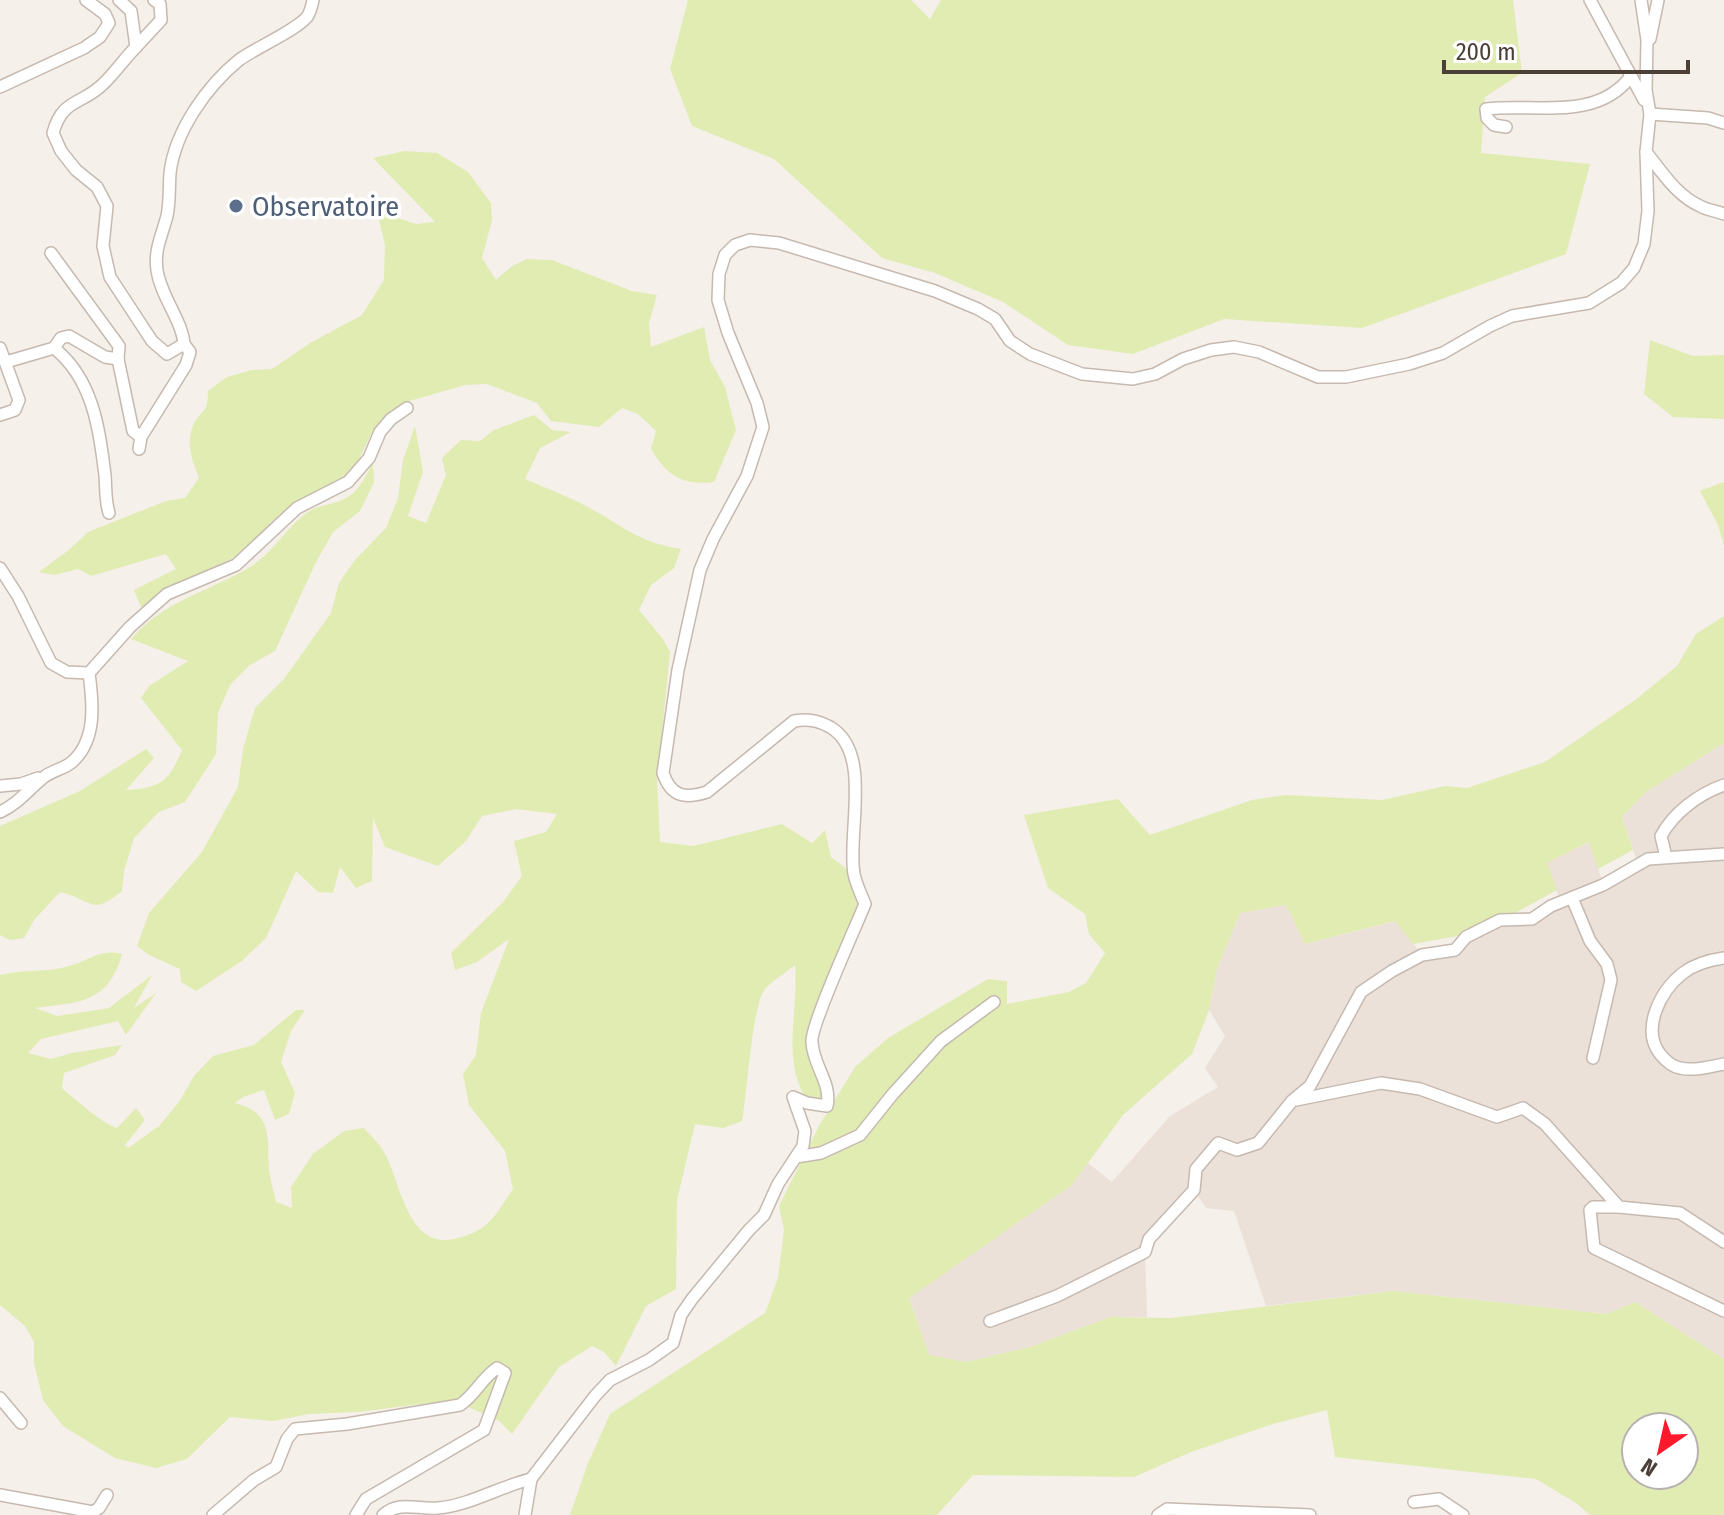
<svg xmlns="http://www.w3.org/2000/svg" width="1724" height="1515" viewBox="0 0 1724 1515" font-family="'Fira Sans Condensed',sans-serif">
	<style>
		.residential { fill: #ebe1d9 }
		.green { fill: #e0ecb2; fill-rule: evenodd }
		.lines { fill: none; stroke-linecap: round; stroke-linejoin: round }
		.minor-casing { stroke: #c6b9af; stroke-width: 14 }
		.minor { stroke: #fff; stroke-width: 11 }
		.service-dot { fill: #5c6f8a; stroke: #fff; stroke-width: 3 }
		.labels { text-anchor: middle; stroke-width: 7; stroke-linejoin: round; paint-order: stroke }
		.service-label { font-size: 28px; fill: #4e5e75; stroke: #fff; text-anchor: start }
	</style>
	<rect width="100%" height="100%" fill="#f6f0eb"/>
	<path class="residential" d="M1724,743V1359L1635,1302L1608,1314L1393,1291L1266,1306L1234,1211L1206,1208L1194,1190L1145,1252L1147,1317H1110L1030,1347L966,1362L929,1356L909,1297L1072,1185L1088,1163L1112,1182L1170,1116L1218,1087L1205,1068L1225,1036L1209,1010L1217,969L1240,913L1286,905L1305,944L1396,921L1422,955L1454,950L1500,920L1532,919L1561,902L1546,863L1590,842L1603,884L1638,864L1622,817L1646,792Z"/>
	<g class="green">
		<path d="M688,0H911L930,19L941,0H1513L1522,73L1485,97L1481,153L1590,164L1566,254L1362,328L1224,319L1133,354L1068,345L1003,302L935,273L882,258L774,159L692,126L670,69Z"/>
		<path d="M404,151L437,153L468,172L491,203L492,220L482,258L496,280L512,266L527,259L552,260L632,291L657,295L649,323L651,347L704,327L710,360L725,387L736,430L714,482C683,486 667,476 651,449L656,431L638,414L622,408L599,427L551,421L537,403L487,384L465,385L406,402L385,417L372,432L353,472L338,485L292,504L271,522L246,551L141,607L134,590L176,569L166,554L91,576L78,569L54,575L39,572L70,549L88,532L166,501L185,498L199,478C193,462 185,444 193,426C200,409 208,416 208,391L227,377L252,370L272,369L310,343L362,315L384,280L385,245L377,211L416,224L435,222L373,158Z"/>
		<path d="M1650,340L1693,356L1724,355V419L1673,417L1644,394Z"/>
		<path d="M534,415L552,430L571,432L540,448L525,479C548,489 573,498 595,511C630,531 640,542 681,549L674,568L651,585L639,610L663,639L670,652L657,782L660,842L694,846L782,824L812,843L825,830L831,857L849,871L861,903L806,1032L809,1055L824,1090L823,1100L804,1095C782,1055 799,1008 795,965C785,973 773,980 765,989C752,1005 747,1095 742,1121L723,1128L695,1124L677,1200L676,1289L646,1306L616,1366L603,1351L592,1346L559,1367L512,1434L499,1421L453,1400L358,1412L309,1414L273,1421L230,1417L187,1459L156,1468L115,1458L63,1426L43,1400L34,1363V1342L25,1326L0,1305V975C23,969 46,973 69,966C89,961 100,948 122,954C108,1004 79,1002 35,1008L57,1016L109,1008L152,975L134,1008L156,993L126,1035L118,1021L41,1039L28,1053L51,1059L72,1053L122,1045L115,1055L64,1073L62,1088C73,1098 105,1125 117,1128L136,1108L145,1120L125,1145L128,1148L159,1126L179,1102L194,1076L213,1056L254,1045L296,1010H305L291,1031L281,1062L295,1093L289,1114L275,1120L264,1090L243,1097L235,1103C273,1113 267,1136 269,1170C270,1181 274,1191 276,1202L292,1208L291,1187L313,1154L344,1131L364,1128C371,1136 379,1143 384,1152C401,1182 407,1249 454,1239C489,1231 494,1217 513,1189L505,1151L469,1105L463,1074L476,1055L481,1013L509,939L477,962L455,970L451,953L503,902L522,876L514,841L546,832L557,814L516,809L482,816L466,841L438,866L385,847L373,818L372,881L356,888L340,867L333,893L318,892L296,871L266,938L242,961L196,991L181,982L180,969L149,955L137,946L149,913L202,852L238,787L243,749L255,708L284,679L331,613L339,583L355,560L386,528L398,498L403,460L415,426L423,472L408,516L426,523L446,475L442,458L461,440L480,441L494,430Z"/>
		<path d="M373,463L374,482L360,511L333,532L316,562L275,651L250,665L230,685L218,713L216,754L185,802L159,812L134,838L124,871L122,891C90,917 94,900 60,892L34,920L24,938L10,940L0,935V826L80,791L146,749L154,758L126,790C160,788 169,782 182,750L141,698L149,686L188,661L131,639C166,599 207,593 250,567C275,552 288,523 313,509C322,505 333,504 342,500C358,494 365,477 373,463Z"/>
		<path d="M1724,482V546L1718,525L1700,491Z"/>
		<path d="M1724,616V743L1646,792L1622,817L1633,850L1598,869L1589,842L1547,863L1557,890L1480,932L1413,944L1395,921L1305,944L1286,905L1240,913L1217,969L1209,1010L1192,1054L1123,1115L1072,1185L909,1298L929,1355L966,1362L1030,1347L1110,1317L1171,1318L1393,1291L1607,1314L1635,1302L1724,1359V1515H1590L1576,1503L1536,1479L1335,1457L1327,1410L1273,1424L1191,1452L1134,1477L973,1475L937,1515H570L588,1463L610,1414L765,1313L778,1278L784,1230L779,1206L819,1126L855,1067L888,1038L988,979L1007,981V1004L1069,992L1086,983L1105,953L1089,934L1085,914L1048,888L1024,815L1118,799L1150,835L1252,800L1286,795L1382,800L1445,786L1467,788L1545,762L1635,700L1677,666L1696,634ZM1636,1427H1684V1475H1636Z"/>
	</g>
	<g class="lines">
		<g class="minor-casing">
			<g id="minor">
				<path d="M119,0L131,11L136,47C124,59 114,74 102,85C81,105 62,99 53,133L61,151L76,170L97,187L107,206L103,246L110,277L152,341L167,354L184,344C182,320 161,297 157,270C154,250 162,235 167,216C170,202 169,187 170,173C175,131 207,86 239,60C257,47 295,31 307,17C310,13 312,5 313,0"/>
				<path d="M1590,0L1644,100"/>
				<path d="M1650,39L1658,0"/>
				<path d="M136,47L161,20L160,4L154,0"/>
				<path d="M0,87L84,48L100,37L109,23L105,14L86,0"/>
				<path d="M1650,114L1708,118L1724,123"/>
				<path d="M1506,127L1494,125L1487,118L1486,109C1535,103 1597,122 1631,76"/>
				<path d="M1646,152C1662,172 1676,195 1700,206C1707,210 1716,211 1724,214"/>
				<path d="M0,348L19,400L15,410L0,415"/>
				<path d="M54,348C93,379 99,428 105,475C106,488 105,500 109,513"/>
				<path d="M118,359L133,431L141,437L139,449"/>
				<path d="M6,362L54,348L61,338L69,336L105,357L118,359L119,346L51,253"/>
				<path d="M141,437L186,365L190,352L184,344"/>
				<path d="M0,568L18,596L51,663L67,672L89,673C93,703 97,740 72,762C64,769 53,770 44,777C29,789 18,804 0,812"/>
				<path d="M89,673L130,627L167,594L236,565L297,508L348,482L369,458L380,432L391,419L407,408"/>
				<path d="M0,786L21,784L38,778"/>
				<path d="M1666,857L1661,836C1674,812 1699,794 1724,785"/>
				<path d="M1572,898L1590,941L1607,964L1611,980L1593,1058"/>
				<path d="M1724,958C1710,960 1695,964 1683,973C1660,991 1641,1029 1660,1054C1665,1060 1673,1067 1680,1068C1694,1071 1710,1067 1724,1064"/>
				<path d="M1296,1100L1381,1083L1420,1089L1497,1117L1523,1108L1545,1124L1619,1207L1680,1213L1724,1242"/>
				<path d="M796,1157L821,1153L860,1135L892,1095L941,1041L994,1002"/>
				<path d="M1619,1207H1593L1590,1210L1594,1248L1724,1311"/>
				<path d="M990,1321L1057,1296L1145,1252L1149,1239L1194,1190L1196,1169L1218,1143L1237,1150L1258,1143L1292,1101L1310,1086L1361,992L1392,971L1422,955L1455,950L1466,937L1500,920L1532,919L1551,906L1603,885L1648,859L1724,854"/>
				<path d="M0,1398L21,1423"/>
				<path d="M0,1495L93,1512L99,1508L107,1495"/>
				<path d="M1414,1502L1439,1499L1463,1515"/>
				<path d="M213,1515L254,1480L276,1467L287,1439L295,1429L347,1424L460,1405C476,1394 481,1379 497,1368L505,1373L484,1430L366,1499L356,1515"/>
				<path d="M383,1515C400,1500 418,1510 438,1508C468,1506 501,1486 531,1479"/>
				<path d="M525,1515L531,1479L595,1396L610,1380L649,1360L673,1343L681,1315L692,1299L749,1230L764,1215L778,1184L803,1146L805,1131L793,1097L807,1103L827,1106C832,1083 813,1066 812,1042C810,1027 856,926 865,904C861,894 856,884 854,874C847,832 873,752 830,727C817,720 808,719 794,721L707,792C685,799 671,797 663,773L678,670L700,570L713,539L747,476L763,427L757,403L728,333L718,300L719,274L725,255L735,245L750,240L779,243L935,291L978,309L995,319L1010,341L1030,354L1082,374L1133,379L1155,374L1183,359L1211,350L1234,347L1259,352L1318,377H1346L1409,364L1443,353L1490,326L1512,316L1589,303L1621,283L1634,268L1644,244L1648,211L1646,152L1650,114L1646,90L1647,40L1641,0"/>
				<path d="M1158,1515L1167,1509L1310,1515"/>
			</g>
		</g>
		<use href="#minor" class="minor"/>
	</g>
	<circle class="service-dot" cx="236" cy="206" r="8"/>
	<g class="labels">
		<g class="service-label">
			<text x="252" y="216">Observatoire</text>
		</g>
	</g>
	<g transform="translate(1660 1451) rotate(214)"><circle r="38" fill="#ffffff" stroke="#b7b2af" stroke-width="2"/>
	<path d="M0-6L14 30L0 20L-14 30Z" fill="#ff192c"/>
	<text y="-12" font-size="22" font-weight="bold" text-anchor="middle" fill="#4b3f38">N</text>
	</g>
	<path d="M1444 60v12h244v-12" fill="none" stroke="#4b3f38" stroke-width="4"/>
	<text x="1456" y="60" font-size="24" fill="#4b3f38" stroke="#ffffff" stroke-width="6" paint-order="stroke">200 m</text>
</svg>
